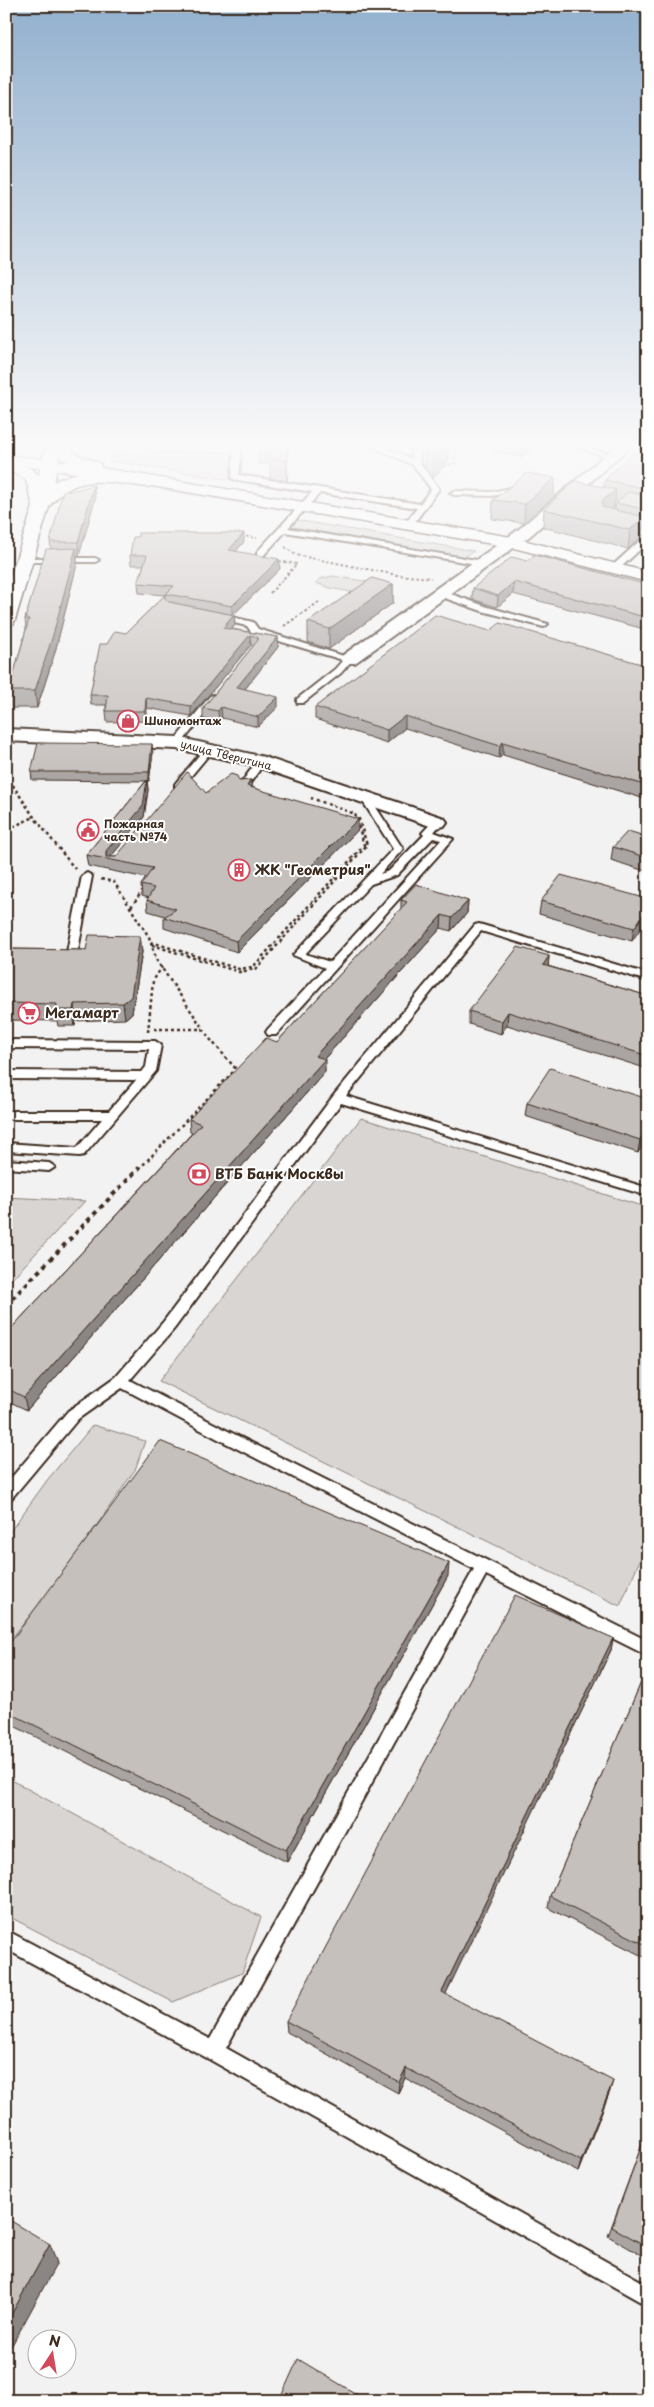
<svg xmlns="http://www.w3.org/2000/svg" width="654" height="2407" viewBox="0 0 654 2407" font-family="'Playpen Sans',sans-serif">
	<style>
		.green { fill: #d8d5d2; stroke: #8a8078 }
		.lines { fill: none; stroke-linecap: round; stroke-linejoin: round }
		.service-casing { stroke: #3b2a1e; stroke-width: 4 }
		.minor-casing { stroke: #3b2a1e; stroke-width: 4 }
		.secondary-casing { stroke: #3b2a1e; stroke-width: 3 }
		.primary-casing { stroke: #3b2a1e; stroke-width: 3 }
		.path-far2 { stroke: #3b2a1e; stroke-width: 2; stroke-dasharray: 2.5 2.5; stroke-linecap: butt }
		.path-far1 { stroke: #3b2a1e; stroke-width: 2.5; stroke-dasharray: 3 3; stroke-linecap: butt }
		.path { stroke: #3b2a1e; stroke-width: 4; stroke-dasharray: 4.5 4.5; stroke-linecap: butt }
		.service { fill: #fff; fill-rule: evenodd }
		.minor { fill: #fff; fill-rule: evenodd }
		.secondary { fill: #fff; fill-rule: evenodd }
		.primary { fill: #fff; fill-rule: evenodd }
		.wall { fill: #aaa5a3; stroke: #3b2a1e; fill-rule: evenodd }
		.shaded-wall { fill: #8b8684; stroke: #3b2a1e }
		.building { fill: #c6c0bd; stroke: #3b2a1e }
		.labels { text-anchor: middle; stroke-width: 4; stroke-linejoin: round; paint-order: stroke }
		.far-poi-label { font-size: 11px; font-weight: bold; fill: #3b2a1e; stroke: #fff; text-anchor: start }
		.far-street-label { font-size: 11px; fill: #3b2a1e; stroke: #fff }
		.poi-label { font-size: 14px; font-weight: bold; fill: #3b2a1e; stroke: #fff; text-anchor: start }
	</style>
	<rect width="100%" height="100%" fill="#f3f2f2"/>
	<filter id="ink" filterUnits="userSpaceOnUse"><feTurbulence type="fractalNoise" baseFrequency=".02" numOctaves="2"/><feDisplacementMap in="SourceGraphic" scale="10" xChannelSelector="R" yChannelSelector="G"/><feConvolveMatrix kernelMatrix="1 2 1 2 8 2 1 2 1" color-interpolation-filters="sRGB"/></filter>
	<g filter="url(#ink)">
		<g class="green">
			<path d="M111,453H233L229,480L109,461Z"/>
			<path d="M296,520L474,551L464,557L294,528L289,525Z"/>
			<path d="M333,576L369,582L356,593L330,588L316,583L319,579Z"/>
			<path d="M361,1118L648,1208V1541L620,1606L159,1381Z"/>
			<path d="M6,1197L85,1201L6,1285Z"/>
			<path d="M93,1425L145,1441L135,1470L55,1585L6,1645V1537L48,1479Z"/>
			<path d="M6,1777L261,1917L242,1973L173,2002L6,1915Z"/>
		</g>
		<g class="lines">
			<g class="service-casing">
				<g id="service">
					<path d="M234,443H242L239,475L420,504L431,489L413,465L365,443H375L412,459L411,443H419L420,463L439,489L411,527L404,525L417,508L320,493L288,528L482,561L486,563L482,565L285,532L263,556H257V552L312,492L232,479Z"/>
					<path d="M561,443H573L616,456L612,458Z"/>
					<path d="M519,486H522V490L492,496L454,495L450,493L454,491L492,492Z"/>
					<path d="M624,526L648,531V535L624,530Z"/>
					<path d="M645,536H648V542L617,571H611V567Z"/>
					<path d="M22,558H95L99,560L95,562H25L21,560Z"/>
					<path d="M439,592H445L488,607L548,624L544,627L482,611L439,596Z"/>
					<path d="M219,614L253,622L258,629L353,659L341,673L303,703H297V699L335,669L343,660L252,633L247,626L216,619L215,617Z"/>
					<path d="M213,695L216,696V700L180,745H174V741L210,696Z"/>
					<path d="M208,747L211,748V752L181,788H175V784L205,748Z"/>
					<path d="M260,760L263,761V765L245,790H239V786L257,761Z"/>
					<path d="M365,794L368,795L403,849L380,874L389,871L424,835L422,833L434,820L437,819L442,822L434,832L453,839L276,1035H268L266,1032L268,1029L325,968L293,955L393,849L360,797ZM433,838L441,840L330,962L305,954L371,884L397,875Z"/>
					<path d="M87,873L92,876L77,955L72,958L57,957L56,955L57,953L67,952L82,876Z"/>
					<path d="M479,924L648,974V981L481,931L346,1096L648,1188V1196L341,1103L174,1329L130,1380L230,1432L648,1641V1656L486,1575L226,2048L648,2285V2306L207,2058L6,1949V1930L210,2039L474,1569L220,1440L122,1388L78,1419L11,1499L6,1501V1484L68,1411L116,1377L164,1321L334,1095L475,925Z"/>
					<path d="M6,1040L155,1041L161,1045L156,1071L84,1155L80,1156L6,1151V1143L77,1148L102,1119H6V1111H109L136,1080L6,1079V1071L142,1072L146,1067L149,1049L6,1048Z"/>
					<path d="M6,1160L49,1163L55,1167L49,1171L6,1168Z"/>
				</g>
			</g>
			<g class="minor-casing">
				<g id="minor">
					<path d="M619,443H634L530,536L355,663H343L340,659L343,655L518,530Z"/>
					<path d="M6,729L177,737L264,757L444,818L447,822L444,826L437,828L430,826L252,765L177,749L6,741Z"/>
				</g>
			</g>
			<g class="secondary-casing">
				<path id="secondary" d="M54,443H70L74,453L100,463L101,468L511,537L648,572V582L510,547L51,469L6,465V455L69,462L61,459Z"/>
			</g>
			<g class="primary-casing">
				<path id="primary" d="M46,443H62L54,482C82,466 118,474 148,477L154,479L156,482L154,485L148,487C109,483 76,471 49,507L15,620L13,624L6,625V590L33,507L26,480L19,475L6,471V461L30,468L39,475Z"/>
			</g>
			<g class="path-far2">
				<path d="M138,443L152,452H224"/>
				<path d="M83,444L102,443"/>
				<path d="M439,468L455,463L456,443"/>
				<path d="M241,536L257,538"/>
				<path d="M285,547L296,555L397,575L431,578"/>
				<path d="M270,593L297,564L278,561"/>
				<path d="M284,626L319,602"/>
			</g>
			<g class="path-far1">
				<path d="M6,775L34,817L75,869"/>
				<path d="M6,836L12,827L34,817"/>
				<path d="M101,879L114,882L149,937L157,961L210,1039L236,1069"/>
				<path d="M131,907L143,890"/>
				<path d="M151,942L239,969L253,967L364,845L355,814L311,798"/>
				<path d="M152,945L239,972L256,969L367,845L358,816"/>
				<path d="M154,1029H203"/>
				<path d="M148,1032L153,981L162,967"/>
				<path d="M139,1169L233,1072"/>
			</g>
			<path class="path" d="M6,1305L140,1167"/>
			<use href="#service" class="service"/>
			<use href="#minor" class="minor"/>
			<use href="#secondary" class="secondary"/>
			<use href="#primary" class="primary"/>
		</g>
		<g class="wall">
			<path d="M258,443H288L287,481L270,478V464H259Z"/>
			<path d="M424,443H449L448,461L433,478L425,467Z"/>
			<path d="M494,443H540L521,457L494,451Z"/>
			<path d="M648,456V529L643,528L642,536L628,549L543,527L544,509L604,487L605,480ZM615,500L618,501L616,503L615,510H612L614,508Z"/>
			<path d="M94,485L95,499L79,556H77V564L55,652L37,708H11L9,691L26,629L25,619L51,549L50,542Z"/>
			<path d="M554,497L524,523L492,519L493,500Z"/>
			<path d="M244,542L236,551L280,569L233,615H234L235,625L232,629L278,637V647L245,689L278,707L258,727L222,718L219,722L203,719V708L253,646L251,645L191,716L147,708L146,721L107,722L106,711V705H91L90,695L107,644L126,633L165,595L139,593L138,583L144,565H131L130,555Z"/>
			<path d="M527,561L648,585V630L513,594L497,607L472,599L473,588Z"/>
			<path d="M393,584V603L329,649L308,642V622Z"/>
			<path d="M490,631L648,666V800L503,755L499,758L405,728L387,743L315,719V707Z"/>
			<path d="M153,753L149,781H147L148,790L144,817L110,857H116L206,793L239,781L251,780L252,787L358,830L237,952L164,928V917L165,916L148,911L147,900L149,898L142,896L141,885L146,878L88,866L86,855L146,781L32,780L31,772Z"/>
			<path d="M648,837V872L611,860L613,847Z"/>
			<path d="M648,899L632,941L539,914L541,901Z"/>
			<path d="M401,900L468,901L467,913L451,931L441,928L324,1059L325,1072L27,1410L6,1400V1334L192,1133L190,1132L189,1119L277,1042L401,909Z"/>
			<path d="M140,936L142,952L132,1013L125,1019L75,1021V1026H58L57,1021L6,1020V949L86,950Z"/>
			<path d="M549,956L548,966L648,996V1069L507,1025L501,1034L469,1024V1011Z"/>
			<path d="M648,1099L638,1153L525,1116L527,1103Z"/>
			<path d="M448,1576L287,1862L6,1722V1648Z"/>
			<path d="M613,1638L611,1650L445,1994L610,2091L578,2172L405,2078L398,2093L287,2032L286,2021Z"/>
			<path d="M648,1666V1959L548,1908L550,1896Z"/>
			<path d="M648,2128V2259L608,2236Z"/>
		</g>
		<g class="shaded-wall">
			<path d="M287,443H288L287,481Z"/>
			<path d="M449,443L448,461L433,478L434,460Z"/>
			<path d="M522,443H540L521,457Z"/>
			<path d="M555,478L554,497L524,523L525,504Z"/>
			<path d="M94,485L95,499L79,556L78,542Z"/>
			<path d="M616,490L614,508L600,520L602,501Z"/>
			<path d="M645,517L642,536L628,549L630,530Z"/>
			<path d="M244,533V542L229,559V550Z"/>
			<path d="M76,548L77,564L55,652L37,708L35,691Z"/>
			<path d="M279,559L280,569L232,616V606Z"/>
			<path d="M514,582L513,594L497,607L498,596Z"/>
			<path d="M393,584V603L329,649V629Z"/>
			<path d="M234,615L235,625L224,638L223,628Z"/>
			<path d="M250,635L251,645L191,716V706Z"/>
			<path d="M278,637V647L238,698L237,687Z"/>
			<path d="M278,697V707L258,727V717Z"/>
			<path d="M146,698L147,708L146,721L145,711Z"/>
			<path d="M221,707L222,718L219,722L218,711Z"/>
			<path d="M405,716V728L387,743V730Z"/>
			<path d="M503,742V755L499,758L500,746Z"/>
			<path d="M152,744L153,753L149,781V772Z"/>
			<path d="M147,780L148,790L144,817L109,859H106V851Z"/>
			<path d="M251,780L252,791L247,786Z"/>
			<path d="M358,819V830L237,952L236,941Z"/>
			<path d="M468,901L467,913L451,931L452,918Z"/>
			<path d="M648,908V918L632,941L634,928Z"/>
			<path d="M442,915L441,928L315,1069V1056Z"/>
			<path d="M140,936L142,952L132,1013L125,1019L123,1003Z"/>
			<path d="M549,956L548,969L543,965Z"/>
			<path d="M74,1004L75,1021V1026L73,1010Z"/>
			<path d="M508,1012L507,1025L501,1034L502,1021Z"/>
			<path d="M325,1059V1072L27,1410L24,1397Z"/>
			<path d="M648,1126V1136L638,1153L640,1140Z"/>
			<path d="M449,1563L448,1576L287,1862L286,1850Z"/>
			<path d="M613,1638L611,1650L441,2004L442,1992Z"/>
			<path d="M406,2068L405,2078L398,2093L399,2082Z"/>
			<path d="M613,2081L610,2091L578,2172L581,2161Z"/>
			<path d="M50,2244L57,2263L6,2356V2324Z"/>
		</g>
		<g class="building">
			<path d="M258,443H287V461L269,458L272,444H258Z"/>
			<path d="M425,443H449L434,460L426,449Z"/>
			<path d="M632,453L648,456V468L645,470L648,471V489L605,480Z"/>
			<path d="M527,473L555,478L525,504L493,500Z"/>
			<path d="M575,481L616,490L602,501V507L645,517L630,530L544,509Z"/>
			<path d="M94,485L78,542H50L63,491H71Z"/>
			<path d="M628,492L648,496V510L616,503Z"/>
			<path d="M138,533H244L229,550L279,559L232,606L167,594L164,597L169,602L234,615L223,628L278,637L237,687L278,697L258,717L221,707L218,711L203,708L258,640L257,637L250,635L191,706L146,698L145,711H106L108,695H90L100,644H107L115,631L126,633L174,586L138,583L147,555H130L133,537H138Z"/>
			<path d="M76,548L53,635L35,691H9L29,619H25L46,549Z"/>
			<path d="M534,555L648,585V618L514,582L498,596L473,588L512,557L527,561Z"/>
			<path d="M372,578L393,584L329,629L308,622Z"/>
			<path d="M435,615L490,631L500,623L648,666V786L503,742L500,746L405,716L387,730L315,707Z"/>
			<path d="M38,743L152,744L149,772H31Z"/>
			<path d="M187,772L206,793L231,774L237,776L239,781L251,780L247,786L358,819L236,941L164,917L176,909L147,900L154,888L141,885L153,868L86,855L147,780L143,806L106,851V857H116Z"/>
			<path d="M628,831L648,837V858L613,847Z"/>
			<path d="M561,875L648,899V908L634,928L541,901Z"/>
			<path d="M416,884L468,901L452,918L442,915L315,1056L325,1059L24,1397L6,1388V1334L201,1124L189,1119L266,1038L277,1042L407,902L401,900Z"/>
			<path d="M89,935L140,936L131,997L123,1003L74,1004L73,1010H56L57,1004L6,1003V949L86,950Z"/>
			<path d="M518,947L549,956L543,965L648,996V1056L508,1012L502,1021L469,1011Z"/>
			<path d="M550,1068L648,1099V1126L640,1140L527,1103Z"/>
			<path d="M160,1441L449,1563L286,1850L6,1711V1648Z"/>
			<path d="M515,1595L613,1638L442,1992L613,2081L581,2161L406,2068L399,2082L286,2021Z"/>
			<path d="M648,1666V1946L550,1896Z"/>
			<path d="M648,2128V2247L612,2227Z"/>
			<path d="M6,2218L50,2244L6,2324Z"/>
			<path d="M298,2359L368,2401H279Z"/>
		</g>
	</g>
	<linearGradient id="sky" x2="0" y2="1"><stop stop-color="#92b0ce"/><stop offset="0.57" stop-color="#faf9f9"/><stop offset="1" stop-color="#faf9f9" stop-opacity="0"/></linearGradient>
	<rect width="654" height="780" fill="url(#sky)"/>
	<defs>
		<g id="shop-ring" transform="scale(1.125)"><circle r="9.5" fill="#fff" stroke="#d1495b" stroke-width="1.5"/><path d="M-5-2.5h2.3a2.7 3.5 0 0 1 5.4 0H5L5.5 6h-11ZM-1.5-2.5h3a1.5 2.3 0 0 0-3 0Z" fill="#d1495b"/></g>
		<g id="civic-ring" transform="scale(1.125)"><circle r="9.5" fill="#fff" stroke="#d1495b" stroke-width="1.5"/><path d="M-.6-6.5H3V-4.5H.6V-3L4-1V1h2V6H-6V1h2V-1L-.6-3ZM-1.2 2.5V6h2.4V2.5Z" fill="#d1495b"/></g>
		<g id="building-ring" transform="scale(1.125)"><circle r="9.5" fill="#fff" stroke="#d1495b" stroke-width="1.5"/><path d="M-4-6H4V6H1V3H-1V6H-4ZM-2.5-4.3h1.7v1.8h-1.7ZM.8-4.3h1.7v1.8H.8ZM-2.5-1h1.7V.8h-1.7ZM.8-1h1.7V.8H.8Z" fill="#d1495b"/></g>
		<g id="supermarket-ring" transform="scale(1.125)"><circle r="9.5" fill="#fff" stroke="#d1495b" stroke-width="1.5"/><path d="M-6-5.5h2.5l.6 2H6L4.5 2H-2.5L-4.4-4H-6ZM-1.5 3.2a1.3 1.3 0 1 0 .1 0ZM3 3.2a1.3 1.3 0 1 0 .1 0Z" fill="#d1495b"/></g>
		<g id="bank-ring" transform="scale(1.125)"><circle r="9.5" fill="#fff" stroke="#d1495b" stroke-width="1.5"/><path d="M-6-4H6V4H-6ZM0-2.3a2.3 2.3 0 1 0 0 4.6a2.3 2.3 0 1 0 0-4.6Z" fill="#d1495b"/></g>
	</defs>
	<g fill-rule="evenodd">
		<use href="#shop-ring" x="128" y="721"/>
		<use href="#civic-ring" x="88" y="830"/>
		<use href="#building-ring" x="239" y="870"/>
		<use href="#supermarket-ring" x="29" y="1013"/>
		<use href="#bank-ring" x="199" y="1174"/>
	</g>
	<g class="labels">
		<g class="far-poi-label">
			<text x="144" y="725">Шиномонтаж</text>
			<text x="104" y="828">Пожарная<tspan x="104" dy="13">часть №74</tspan></text>
		</g>
		<g class="far-street-label">
			<text transform="translate(226 755) rotate(14)" y="4">улица Тверитина</text>
		</g>
		<g class="poi-label">
			<text x="255" y="875">ЖК "Геометрия"</text>
			<text x="45" y="1018">Мегамарт</text>
			<text x="215" y="1179">ВТБ Банк Москвы</text>
		</g>
	</g>
	<rect width="654" height="2407" fill="none" stroke="#fff" stroke-width="25"/>
	<rect x="12" y="12" width="629" height="2382" fill="none" stroke="#3b2a1e" stroke-width="2" filter="url(#ink)"/>
	<g transform="translate(52 2354) rotate(12)"><circle r="24" fill="#ffffff" stroke="#b1aaa5"/>
	<path d="M0-4L9 19L0 12L-9 19Z" fill="#d1495b"/>
	<text y="-8" font-size="14" font-weight="bold" text-anchor="middle" fill="#3b2a1e">N</text>
	</g>
</svg>
